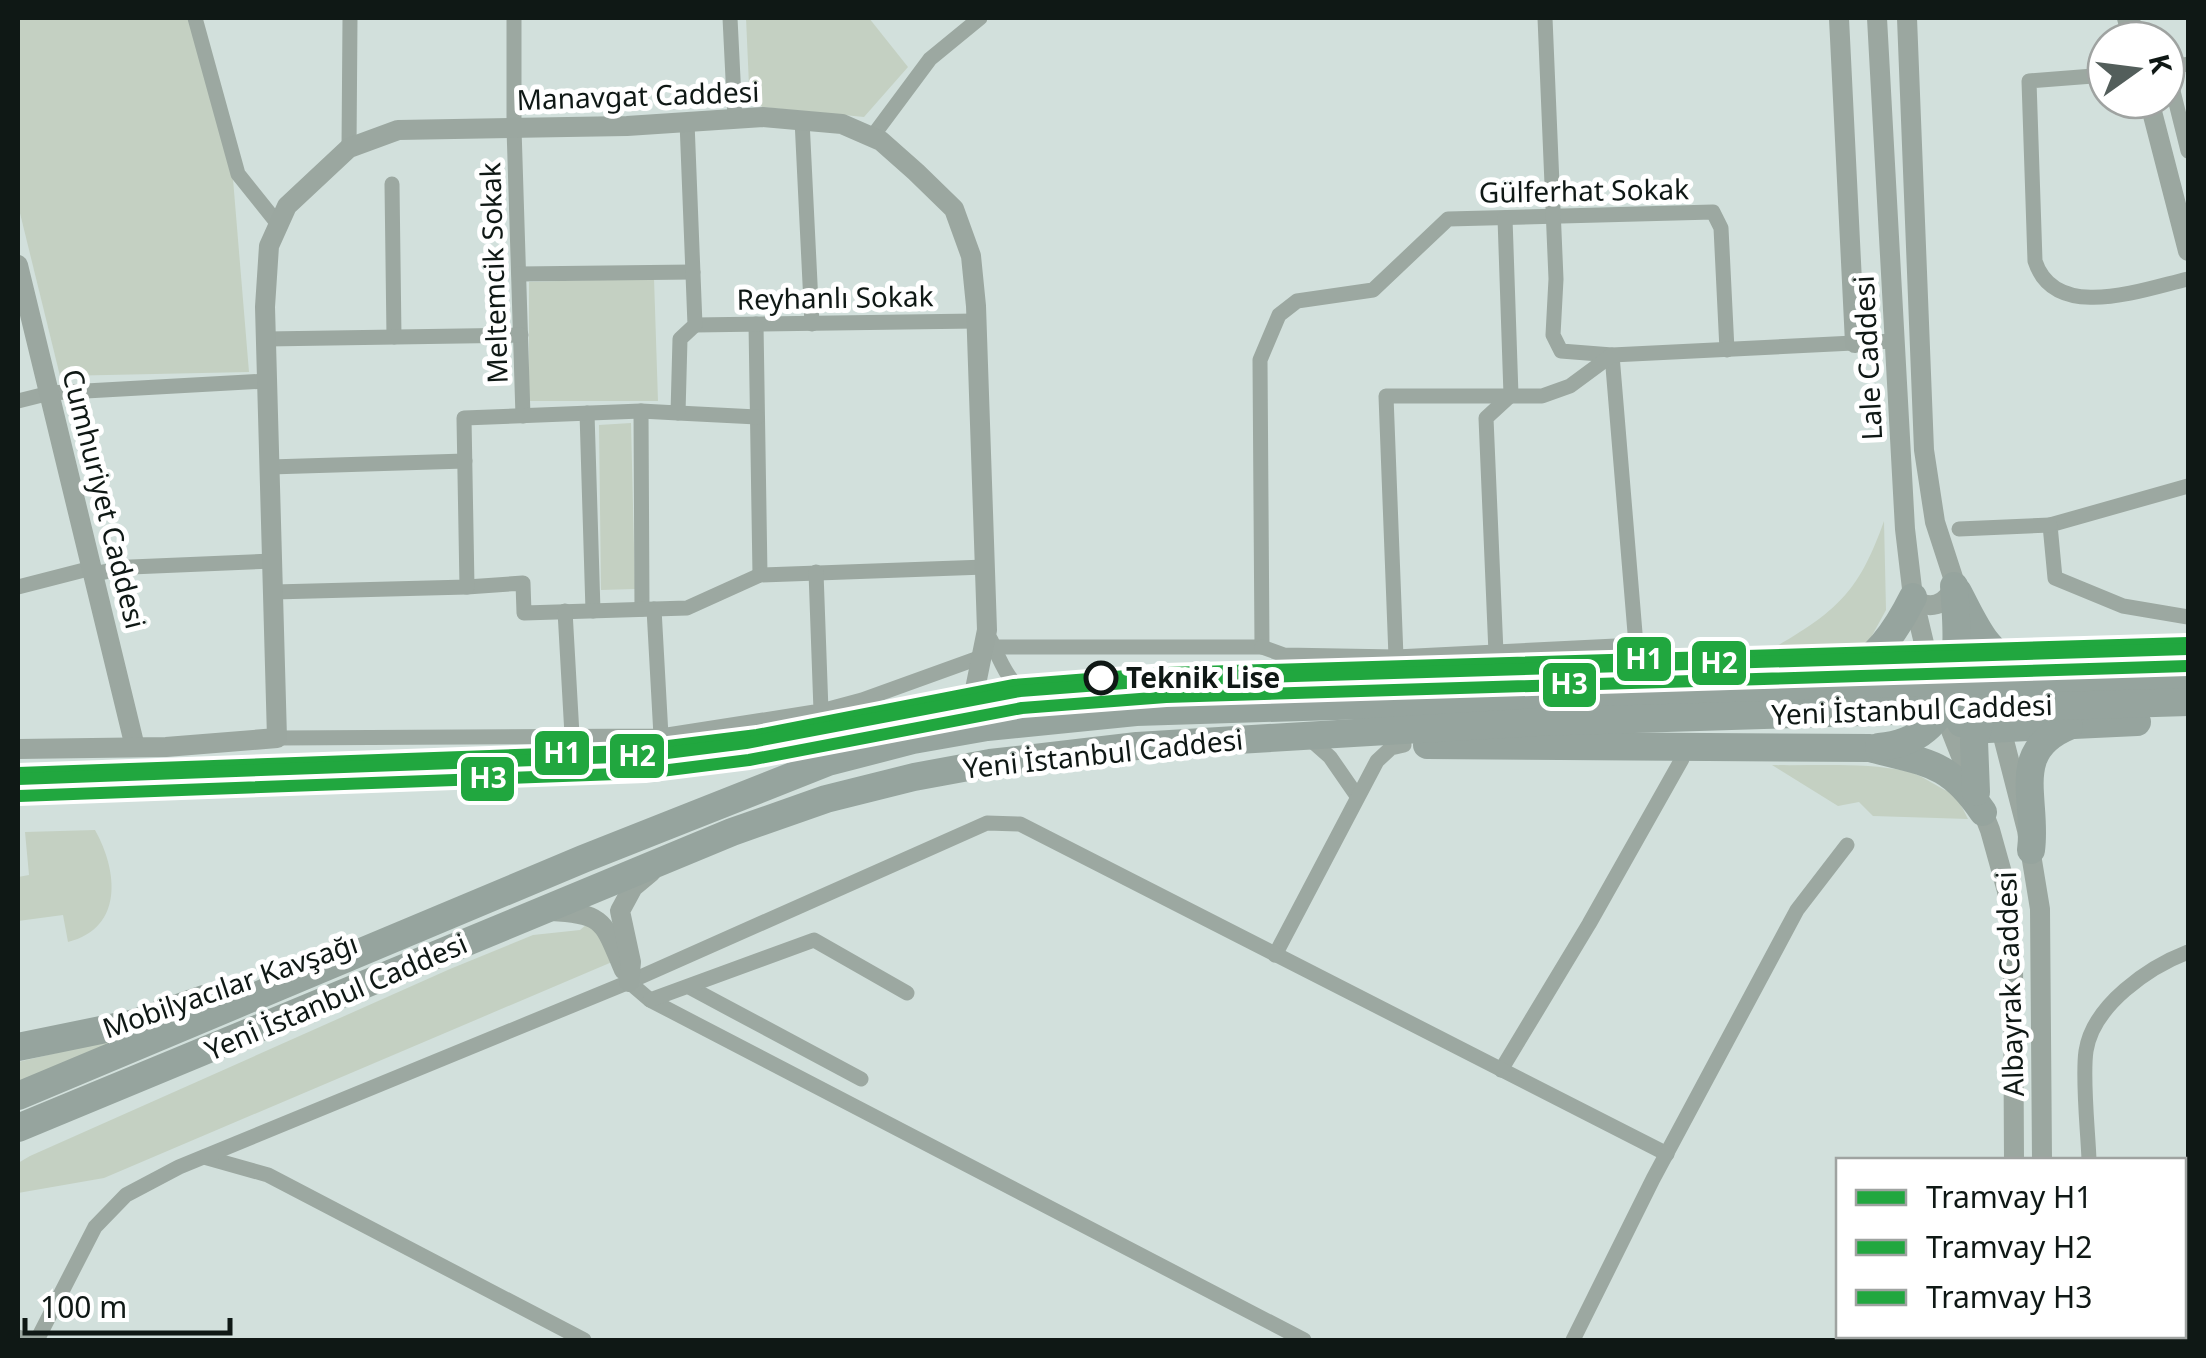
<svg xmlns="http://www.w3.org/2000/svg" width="2206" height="1358" viewBox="0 0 2206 1358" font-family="'Noto Sans',sans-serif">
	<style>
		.green { fill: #c4d0c2 }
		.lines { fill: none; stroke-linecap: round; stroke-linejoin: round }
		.street { stroke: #9ca8a1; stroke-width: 15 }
		.secondary { stroke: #9ba7a0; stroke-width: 20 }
		.highway { stroke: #96a49e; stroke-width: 28 }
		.tram-1-casing { stroke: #fff; stroke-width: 20 }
		.tram-2-casing { stroke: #fff; stroke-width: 20 }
		.tram-3-casing { stroke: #fff; stroke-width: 20 }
		.tram-1 { stroke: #21a73f; stroke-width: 12 }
		.tram-2 { stroke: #21a73f; stroke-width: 12 }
		.tram-3 { stroke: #21a73f; stroke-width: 12 }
		.stop-dot { fill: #fff; stroke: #0f1815; stroke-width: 5 }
		.labels { text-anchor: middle; stroke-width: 10; stroke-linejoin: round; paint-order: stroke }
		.street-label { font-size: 28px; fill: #0f1815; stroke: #fff }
		.stop-label { font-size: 28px; font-weight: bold; fill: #0f1815; stroke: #fff; text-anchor: start }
		.line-badge { stroke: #fff; stroke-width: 4 }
		.badge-label { font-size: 28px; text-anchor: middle; font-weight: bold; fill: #fff }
	</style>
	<rect width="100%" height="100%" fill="#d2e0dc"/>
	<g class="green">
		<path d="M18,18H188L233,179L249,372L60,376L18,205Z"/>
		<path d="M746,18H869L908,67L864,117L762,107L749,86Z"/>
		<path d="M654,278L658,401H529V282Z"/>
		<path d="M631,423L635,589L601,590L599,425Z"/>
		<path d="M1884,521L1886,610L1868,643L1777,646C1839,610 1860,589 1884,521Z"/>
		<path d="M1772,765C1816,766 1863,762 1906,771C1927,776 1940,791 1955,793L1968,819L1873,816L1859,802L1838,806Z"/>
		<path d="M95,830C118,871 124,928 68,942L63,915L18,921V877L29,875L25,832Z"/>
		<path d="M593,919L612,962L104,1178L18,1193V1163L30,1156L450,969L533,935L580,930Z"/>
		<path d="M150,1031L18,1085V1062Z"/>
	</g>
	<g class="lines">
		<g class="street">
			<path d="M195,18L238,174L278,224"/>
			<path d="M514,18V128L523,416"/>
			<path d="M730,18L735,119"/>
			<path d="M2128,20L2153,40"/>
			<path d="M2166,63L2188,151"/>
			<path d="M2167,68L2188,64"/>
			<path d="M2106,75L2029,81L2035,261C2055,323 2144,289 2188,279"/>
			<path d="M802,120L812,324"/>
			<path d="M872,137L930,59L980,18"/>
			<path d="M349,148L350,18"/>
			<path d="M392,184L394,337"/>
			<path d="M519,274L693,272"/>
			<path d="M756,324L760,575"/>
			<path d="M695,325L976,321"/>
			<path d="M266,339L521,335"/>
			<path d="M18,401L50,393L267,381"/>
			<path d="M641,411L642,609"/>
			<path d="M587,413L593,611"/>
			<path d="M678,413L757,417"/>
			<path d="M270,467L465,461"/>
			<path d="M2188,486L2050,525L2055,578L2123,606L2188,617"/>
			<path d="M1959,529L2050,525"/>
			<path d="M93,574L131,567L273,561"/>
			<path d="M18,587L92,568"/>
			<path d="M467,587L523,583L524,613L687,608L760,575L985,567"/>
			<path d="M274,592L467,587L464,418L641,411L678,413L680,339L695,325L687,122"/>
			<path d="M654,609L661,736"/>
			<path d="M565,611L572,735"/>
			<path d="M991,640C1014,696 1023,695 1079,711"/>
			<path d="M994,647H1262L1260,360L1279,315L1297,301L1373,290L1448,219L1713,212L1721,228L1727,350"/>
			<path d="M1262,647L1284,655L1396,657L1636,645L1612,355L1561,351L1553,335L1556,279L1545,18"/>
			<path d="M1496,653L1486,418L1511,395L1505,218"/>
			<path d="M1396,657L1386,396H1542L1570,386L1612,355L1894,341"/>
			<path d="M821,711L862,700L984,656"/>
			<path d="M277,738L661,736L821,711L816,572"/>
			<path d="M1313,742L1330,757L1357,796"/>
			<path d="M1275,955L1377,761L1391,748L1404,745"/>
			<path d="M629,982L650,1000L1304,1340"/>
			<path d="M689,987L861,1079"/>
			<path d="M650,1000L814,940L907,993"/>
			<path d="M1501,1070L1589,924L1682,759"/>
			<path d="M204,1157L268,1175L584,1340"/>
			<path d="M2089,1160C2088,1131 2082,1078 2086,1051C2093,1005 2149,967 2188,952"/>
			<path d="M2095,1336V1340"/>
			<path d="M18,1337L25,1340"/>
			<path d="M37,1340L95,1227L126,1195L179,1167L629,982L987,823L1020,824L1667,1154"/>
			<path d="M1573,1340L1653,1179L1797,910L1847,845"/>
		</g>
		<g class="secondary">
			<path d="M1839,18L1855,343"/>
			<path d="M1877,18L1905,529L1913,597L1932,677"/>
			<path d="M1907,18L1924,450L1935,522L1960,599"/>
			<path d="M2127,18L2133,40"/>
			<path d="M2149,100L2188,251"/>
			<path d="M18,265L135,747"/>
			<path d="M1913,597C1928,612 1947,605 1954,586"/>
			<path d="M1941,705L1990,830L2007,891L2013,961L2014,1160"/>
			<path d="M1998,717L2027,830L2040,909L2042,1160"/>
			<path d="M18,749L166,747L277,738L265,307L269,246L287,206L349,148L398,130L627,126L763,117L842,124L881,141L916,172L954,209L971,256L976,306L987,630L973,699L960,714L928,732"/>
			<path d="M551,911C606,913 604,924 624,970"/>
			<path d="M629,982L631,962L620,911L633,887L651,872"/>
			<path d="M2015,1336V1340"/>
			<path d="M2044,1336V1340"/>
		</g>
		<g class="highway">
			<path d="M1958,592C1974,622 1987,657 2022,668"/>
			<path d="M1850,670C1879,658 1899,625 1913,597"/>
			<path d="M1733,675L1964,667L1978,672L1991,689"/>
			<path d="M1961,723L1988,729L2137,722"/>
			<path d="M1427,745L1870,748C1924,763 1948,760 1983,812"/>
			<path d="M1879,747C1965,739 1959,651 1954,586"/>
			<path d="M1976,792L1974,741L1988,695"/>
			<path d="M2031,850C2038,800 2008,751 2069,726"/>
			<path d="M18,1047L135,1023L204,999"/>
			<path d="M18,1096L583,859L828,762L913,740L987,727L1136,712L2188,680"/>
			<path d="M18,1128L732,832L826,799L914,777L990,763L1137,746L1537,722L2188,702"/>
		</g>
		<g class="tram-1-casing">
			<path id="tram-1" d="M18,773L628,751L757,735L1014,685L1165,673L2188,643"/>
		</g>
		<g class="tram-2-casing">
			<path id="tram-2" d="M18,779L643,756L746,743L1020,691L1165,680L2188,649"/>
		</g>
		<g class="tram-3-casing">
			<path id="tram-3" d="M19,796L645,773L749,760L1022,708L1166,697L2188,666"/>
		</g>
		<use href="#tram-1" class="tram-1"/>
		<use href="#tram-2" class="tram-2"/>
		<use href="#tram-3" class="tram-3"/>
	</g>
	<circle class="stop-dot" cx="1101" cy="678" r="15"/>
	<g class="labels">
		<g class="street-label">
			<text transform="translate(638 96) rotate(-2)" y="10">Manavgat Caddesi</text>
			<text transform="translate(1584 191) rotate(-1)" y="10">Gülferhat Sokak</text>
			<text transform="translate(494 273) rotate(-92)" y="10">Meltemcik Sokak</text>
			<text transform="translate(835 298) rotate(-1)" y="10">Reyhanlı Sokak</text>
			<text transform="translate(1868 358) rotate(-93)" y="10">Lale Caddesi</text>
			<text transform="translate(104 499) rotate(76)" y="10">Cumhuriyet Caddesi</text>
			<text transform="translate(1912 710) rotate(-2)" y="10">Yeni İstanbul Caddesi</text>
			<text transform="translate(1103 754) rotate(-6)" y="10">Yeni İstanbul Caddesi</text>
			<text transform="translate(2010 984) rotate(-92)" y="10">Albayrak Caddesi</text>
			<text transform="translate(230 986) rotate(-19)" y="10">Mobilyacılar Kavşağı</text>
			<text transform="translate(336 997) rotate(-23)" y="10">Yeni İstanbul Caddesi</text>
		</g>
		<g class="stop-label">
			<text x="1126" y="688">Teknik Lise</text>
		</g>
	</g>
	<g class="line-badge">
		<rect x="1615" y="635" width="58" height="48" rx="10" fill="#21a73f"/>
		<rect x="1690" y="639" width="58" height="48" rx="10" fill="#21a73f"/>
		<rect x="1541" y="661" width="57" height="48" rx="10" fill="#21a73f"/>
		<rect x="533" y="729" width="58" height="48" rx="10" fill="#21a73f"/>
		<rect x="608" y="732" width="58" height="48" rx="10" fill="#21a73f"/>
		<rect x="459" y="755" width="57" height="48" rx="10" fill="#21a73f"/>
	</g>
	<g class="badge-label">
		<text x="1644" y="669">H1</text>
		<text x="1719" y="673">H2</text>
		<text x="1569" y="694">H3</text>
		<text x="562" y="763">H1</text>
		<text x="637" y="766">H2</text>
		<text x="488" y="788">H3</text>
	</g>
	<rect width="2206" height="1358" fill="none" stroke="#0f1815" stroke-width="40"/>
	<rect x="1836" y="1158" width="350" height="180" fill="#ffffff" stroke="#9fa3a1" stroke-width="2.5"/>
	<rect x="1856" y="1190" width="50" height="15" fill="#21a73f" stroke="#9fa3a1" stroke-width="2.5"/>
	<text x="1926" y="1208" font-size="30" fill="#0f1815">Tramvay H1</text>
	<rect x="1856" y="1240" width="50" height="15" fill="#21a73f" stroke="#9fa3a1" stroke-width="2.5"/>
	<text x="1926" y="1258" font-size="30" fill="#0f1815">Tramvay H2</text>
	<rect x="1856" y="1290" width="50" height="15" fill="#21a73f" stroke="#9fa3a1" stroke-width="2.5"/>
	<text x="1926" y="1308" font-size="30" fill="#0f1815">Tramvay H3</text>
	<g transform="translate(2136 70) rotate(76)"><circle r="48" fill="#ffffff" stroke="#9fa3a1" stroke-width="2.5"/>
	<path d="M0-8L18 38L0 25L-18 38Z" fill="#535e5b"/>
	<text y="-15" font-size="28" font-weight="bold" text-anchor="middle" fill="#0f1815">K</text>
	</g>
	<path d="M25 1318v15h205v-15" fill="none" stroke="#0f1815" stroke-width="5"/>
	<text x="40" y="1318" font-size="30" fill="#0f1815" stroke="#ffffff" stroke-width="8" paint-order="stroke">100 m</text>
</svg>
